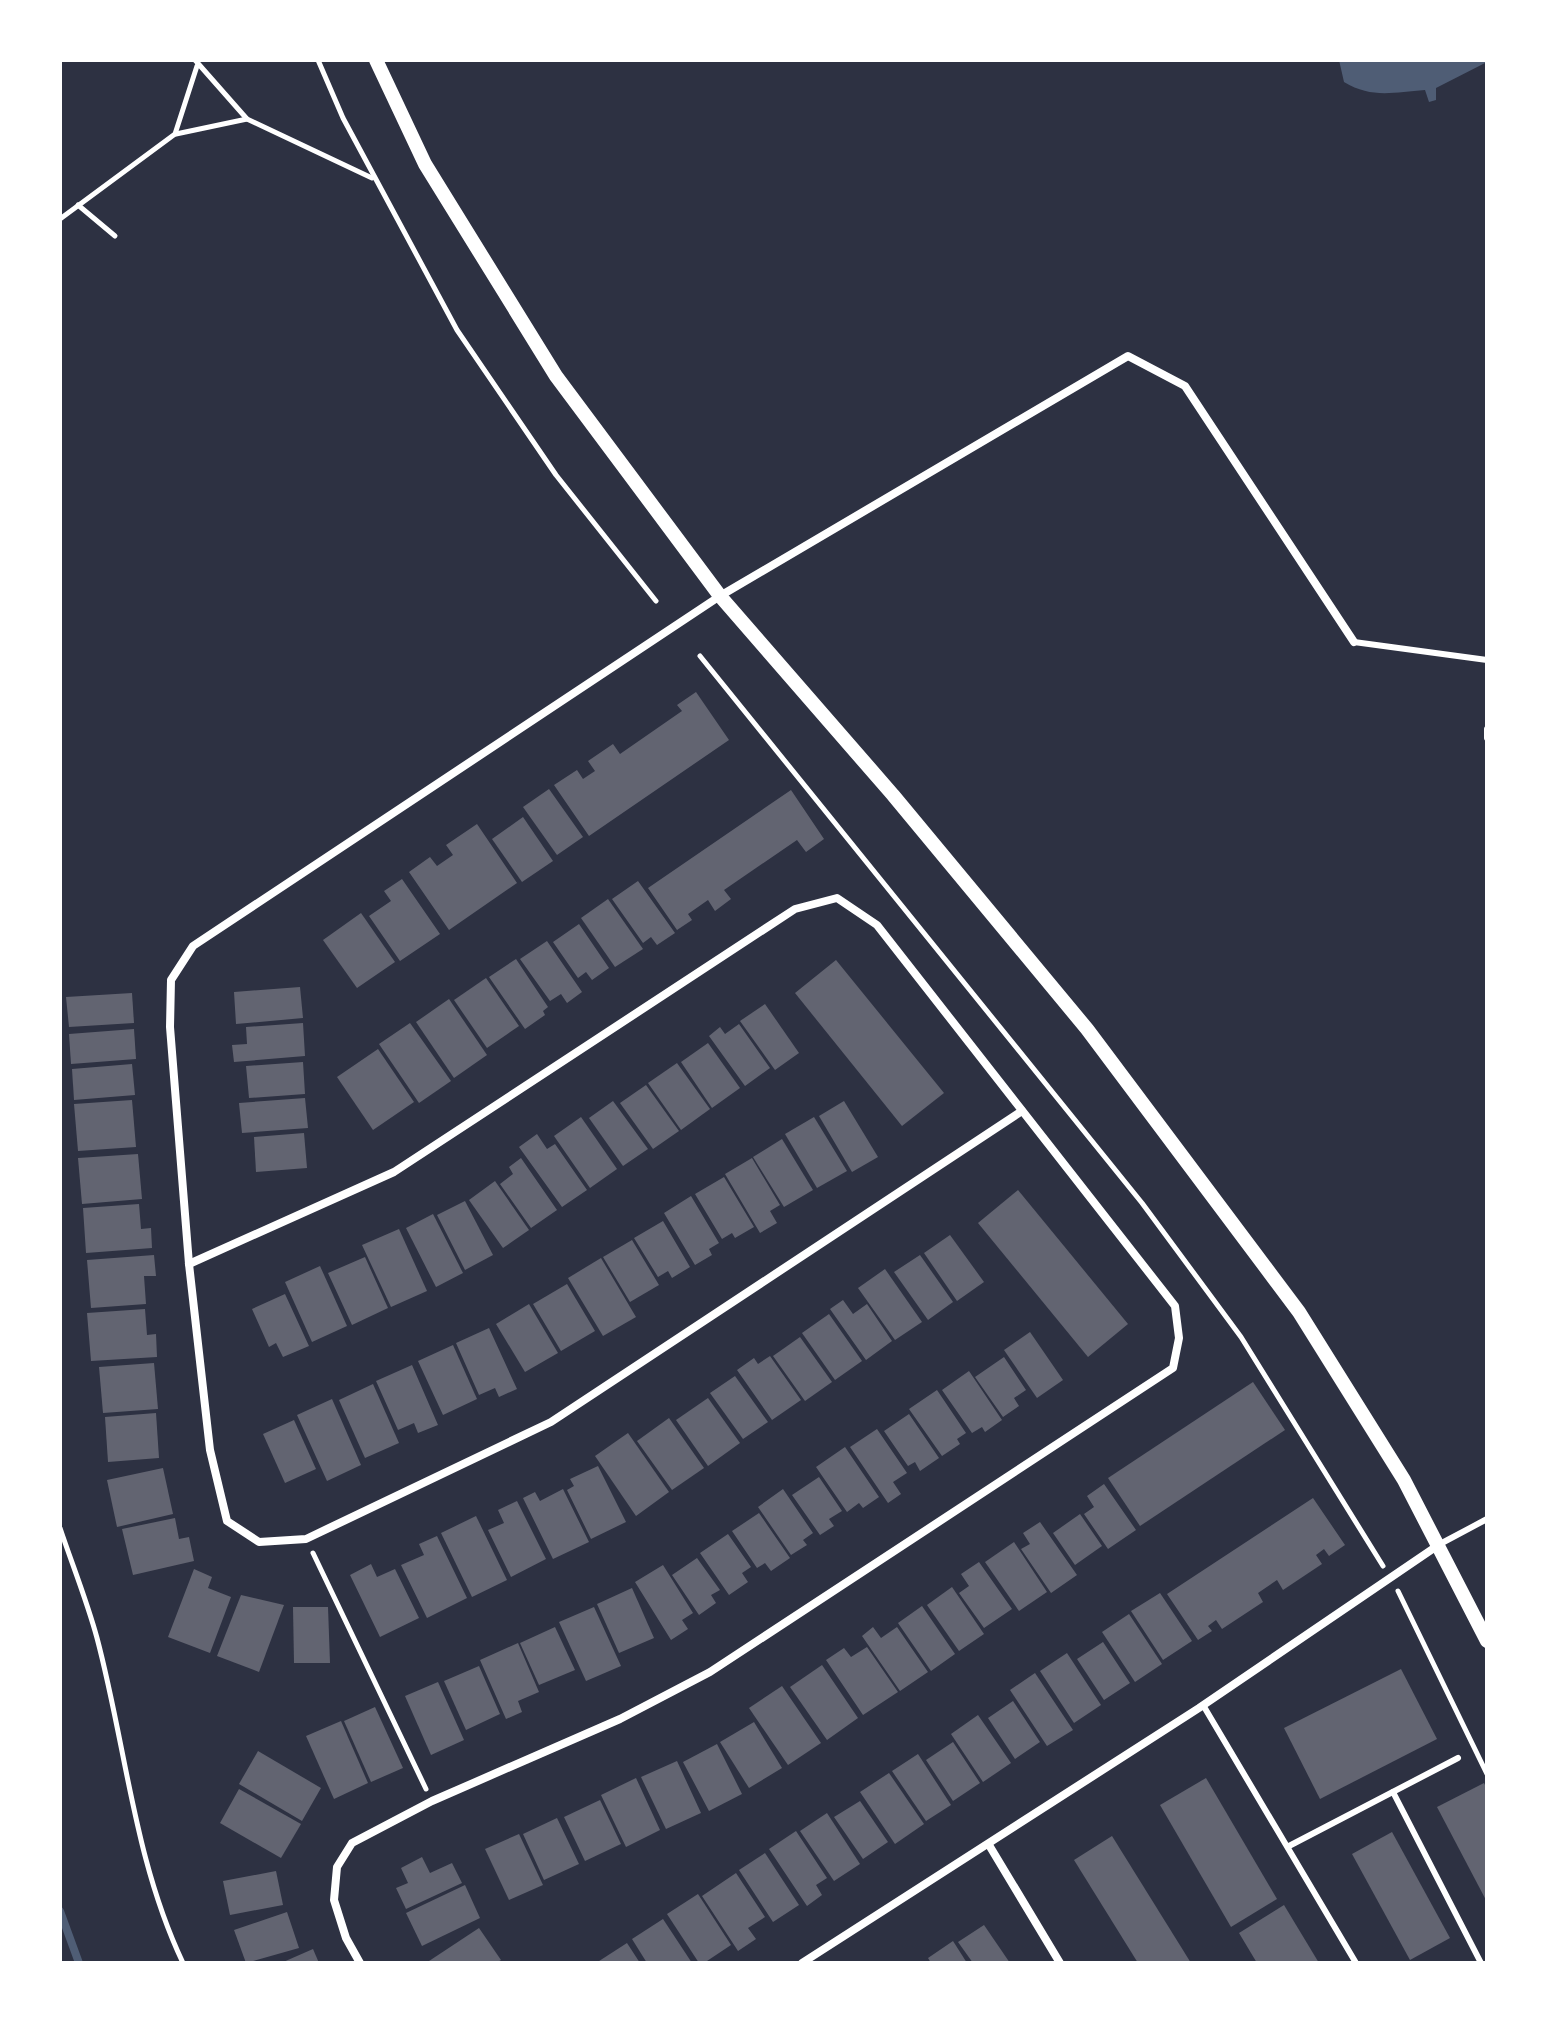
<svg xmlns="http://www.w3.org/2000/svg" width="1547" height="2023" viewBox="0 0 1547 2023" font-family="'Archivo Narrow',sans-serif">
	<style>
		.water { fill: #4f5d75 }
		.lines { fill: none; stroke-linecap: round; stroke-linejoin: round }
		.stream { stroke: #4f5d75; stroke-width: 8 }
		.building { fill: #626471 }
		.path { stroke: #fff; stroke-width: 5 }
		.service { stroke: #fff; stroke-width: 6 }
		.minor { stroke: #fff; stroke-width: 8 }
		.tertiary { stroke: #fff; stroke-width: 14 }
	</style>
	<rect width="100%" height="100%" fill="#2d3142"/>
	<path class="water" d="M1339,60H1487V62L1436,88V100L1429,102L1425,90C1394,92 1372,99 1344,82Z"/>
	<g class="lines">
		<path class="stream" d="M60,1911L79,1963"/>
	</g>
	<g class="building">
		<path d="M696,692L729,740L589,836L554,785L577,770L583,779L595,771L588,761L613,744L620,754L682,711L677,705Z"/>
		<path d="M549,789L583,837L557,855L523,807Z"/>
		<path d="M791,790L824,839L806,852L797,840L724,890L731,899L715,911L708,900L688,914L692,920L677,930L648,888Z"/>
		<path d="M523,817L553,861L522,882L492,839Z"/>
		<path d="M477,824L517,883L449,930L409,872L430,857L437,866L453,855L446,845Z"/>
		<path d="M402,879L440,934L400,961L369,916L391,901L384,891Z"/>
		<path d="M638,881L675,933L657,945L651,937L643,943L612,899Z"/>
		<path d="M608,899L643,949L615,967L581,918Z"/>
		<path d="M361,913L395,962L357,988L323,940Z"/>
		<path d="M579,924L609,968L592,980L586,972L578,978L553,942Z"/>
		<path d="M547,941L582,992L567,1003L561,994L550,1001L520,959Z"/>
		<path d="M516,959L548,1007L543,1011L545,1015L525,1029L489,977Z"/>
		<path d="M836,960L944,1093L902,1126L795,993Z"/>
		<path d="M486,978L519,1026L487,1048L454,1000Z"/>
		<path d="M300,987L303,1018L236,1024L234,992Z"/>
		<path d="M132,993L134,1023L69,1027L66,997Z"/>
		<path d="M449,999L487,1055L454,1078L416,1022Z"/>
		<path d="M765,1004L799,1053L775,1070L740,1021Z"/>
		<path d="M303,1023L305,1056L234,1062L232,1045L247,1044L246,1027Z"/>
		<path d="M410,1023L451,1081L419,1103L379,1044Z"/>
		<path d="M739,1024L770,1068L745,1086L709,1036L720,1027L725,1034Z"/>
		<path d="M134,1029L136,1059L71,1064L69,1034Z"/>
		<path d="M708,1043L740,1088L712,1108L681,1062Z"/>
		<path d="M378,1049L414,1102L373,1130L337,1077Z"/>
		<path d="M303,1062L305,1094L249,1098L246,1066Z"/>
		<path d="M677,1063L710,1109L681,1130L648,1083Z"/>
		<path d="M132,1064L135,1095L74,1100L72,1069Z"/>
		<path d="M646,1085L679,1131L653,1149L620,1103Z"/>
		<path d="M305,1098L308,1128L242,1133L239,1103Z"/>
		<path d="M132,1100L136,1147L78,1151L74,1104Z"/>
		<path d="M613,1101L648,1149L623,1166L589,1118Z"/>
		<path d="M844,1101L878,1157L852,1172L819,1116Z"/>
		<path d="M581,1117L617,1169L590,1188L554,1136Z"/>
		<path d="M814,1117L847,1171L817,1188L785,1134Z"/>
		<path d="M304,1133L307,1168L256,1172L254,1137Z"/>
		<path d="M537,1134L547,1149L555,1144L587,1190L562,1207L519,1147Z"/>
		<path d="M782,1139L813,1190L784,1207L753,1157Z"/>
		<path d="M138,1154L142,1199L82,1204L78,1158Z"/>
		<path d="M521,1158L557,1210L531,1228L500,1184L513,1174L509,1167Z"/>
		<path d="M752,1158L780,1205L770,1211L777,1223L760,1233L725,1174Z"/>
		<path d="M724,1177L754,1227L735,1238L732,1233L722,1239L695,1194Z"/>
		<path d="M495,1181L529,1230L503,1248L469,1200Z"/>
		<path d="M1018,1190L1128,1324L1088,1357L978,1223Z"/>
		<path d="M691,1196L719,1243L709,1249L712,1255L695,1265L664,1213Z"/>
		<path d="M465,1201L493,1255L465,1270L437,1215Z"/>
		<path d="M139,1204L141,1229L151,1228L152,1248L86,1253L83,1208Z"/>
		<path d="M433,1214L463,1273L436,1287L406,1228Z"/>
		<path d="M663,1221L690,1267L672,1278L668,1271L658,1277L634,1238Z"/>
		<path d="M399,1229L427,1291L391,1307L362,1245Z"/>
		<path d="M950,1235L984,1282L957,1301L924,1253Z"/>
		<path d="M632,1240L659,1285L630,1302L603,1257Z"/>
		<path d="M154,1255L156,1276H144L146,1304L91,1308L87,1260Z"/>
		<path d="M920,1255L953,1302L928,1320L894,1272Z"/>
		<path d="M365,1257L388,1308L352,1325L328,1273Z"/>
		<path d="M601,1258L636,1317L603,1336L568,1278Z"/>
		<path d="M320,1266L347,1326L312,1342L285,1282Z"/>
		<path d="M885,1269L922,1322L895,1340L858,1288Z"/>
		<path d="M567,1284L595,1331L561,1351L533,1304Z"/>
		<path d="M285,1294L309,1346L283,1357L276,1343L269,1347L252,1309Z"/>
		<path d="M843,1300L853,1314L867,1304L892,1341L866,1360L830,1309Z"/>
		<path d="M529,1304L558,1353L525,1372L496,1324Z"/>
		<path d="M145,1309L147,1335L156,1334L157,1357L91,1361L87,1313Z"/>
		<path d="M829,1314L862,1361L835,1380L802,1333Z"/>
		<path d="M489,1328L517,1389L499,1397L495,1388L479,1395L456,1343Z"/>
		<path d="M1030,1332L1063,1380L1037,1398L1004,1350Z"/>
		<path d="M800,1337L832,1382L805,1401L773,1356Z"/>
		<path d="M453,1345L477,1399L443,1415L418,1361Z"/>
		<path d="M770,1356L801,1400L772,1420L737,1370L754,1358L758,1364Z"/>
		<path d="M1004,1357L1026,1390L1014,1398L1019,1406L1003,1417L975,1377Z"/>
		<path d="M154,1363L158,1409L103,1413L99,1367Z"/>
		<path d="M412,1365L438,1425L418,1433L414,1423L398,1430L376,1381Z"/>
		<path d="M969,1371L1002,1420L985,1432L982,1427L972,1433L942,1390Z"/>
		<path d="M735,1376L768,1422L743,1439L710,1393Z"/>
		<path d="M1253,1382L1285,1430L1140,1526L1108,1478Z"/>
		<path d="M373,1384L399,1443L365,1458L339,1400Z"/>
		<path d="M937,1390L966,1433L957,1439L960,1444L942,1456L909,1409Z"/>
		<path d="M708,1398L740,1443L708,1466L676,1420Z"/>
		<path d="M332,1399L361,1465L327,1481L297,1415Z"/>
		<path d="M156,1413L159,1458L108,1462L105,1417Z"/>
		<path d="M909,1414L939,1458L920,1471L915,1462L908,1466L884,1431Z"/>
		<path d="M669,1418L704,1468L672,1490L637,1441Z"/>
		<path d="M294,1420L316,1469L285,1483L263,1434Z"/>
		<path d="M877,1429L907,1473L893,1482L901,1494L888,1503L850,1447Z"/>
		<path d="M628,1433L669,1492L636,1516L595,1456Z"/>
		<path d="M845,1447L879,1497L863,1508L859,1503L847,1512L816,1467Z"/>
		<path d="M598,1466L626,1522L591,1539L567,1490L574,1486L570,1479Z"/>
		<path d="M163,1468L173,1514L117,1527L107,1480Z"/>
		<path d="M819,1477L842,1511L829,1519L834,1526L820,1535L792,1495Z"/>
		<path d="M1104,1484L1136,1530L1108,1549L1084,1514L1094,1507L1087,1496Z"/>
		<path d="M563,1489L589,1542L553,1559L523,1498L535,1492L540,1501Z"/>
		<path d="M783,1489L813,1533L803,1540L807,1545L791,1555L758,1507Z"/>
		<path d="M1313,1498L1345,1545L1329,1556L1324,1549L1316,1555L1322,1564L1283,1590L1277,1580L1258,1593L1263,1602L1222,1629L1216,1620L1208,1626L1212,1631L1198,1640L1167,1594Z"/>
		<path d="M517,1501L546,1559L511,1577L488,1530L504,1523L498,1510Z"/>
		<path d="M759,1513L790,1558L771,1571L765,1563L757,1568L732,1531Z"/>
		<path d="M1080,1514L1102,1546L1075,1565L1053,1533Z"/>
		<path d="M476,1516L507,1580L472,1597L441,1533Z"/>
		<path d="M175,1518L179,1539L189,1537L194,1561L133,1575L122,1529Z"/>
		<path d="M1040,1522L1077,1575L1051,1593L1021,1549L1030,1544L1023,1533Z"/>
		<path d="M728,1534L751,1567L742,1573L748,1582L729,1595L700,1553Z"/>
		<path d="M437,1536L467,1598L427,1618L401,1565L424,1555L419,1544Z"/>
		<path d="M1014,1542L1047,1592L1019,1611L985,1562Z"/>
		<path d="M697,1558L720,1590L711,1595L716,1603L699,1615L672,1575Z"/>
		<path d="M979,1562L1012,1609L984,1628L959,1593L969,1586L961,1574Z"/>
		<path d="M371,1564L377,1577L395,1569L419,1618L380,1637L350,1575Z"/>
		<path d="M663,1565L693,1613L682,1620L688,1629L671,1640L635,1582Z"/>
		<path d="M194,1569L212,1577L208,1588L231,1597L210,1653L168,1637Z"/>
		<path d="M952,1587L984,1634L959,1651L927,1605Z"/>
		<path d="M632,1588L654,1638L619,1653L597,1604Z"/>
		<path d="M1160,1593L1192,1641L1163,1660L1131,1611Z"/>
		<path d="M241,1595L284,1605L259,1672L217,1656Z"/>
		<path d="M922,1606L955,1654L931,1671L898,1623Z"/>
		<path d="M293,1607H328L330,1663H294Z"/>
		<path d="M594,1607L621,1666L586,1681L559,1622Z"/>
		<path d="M1129,1614L1162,1664L1135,1682L1102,1632Z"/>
		<path d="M555,1627L575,1670L539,1685L520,1643Z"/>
		<path d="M873,1627L881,1638L897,1627L928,1672L900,1691L862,1636Z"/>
		<path d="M1103,1642L1130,1683L1104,1700L1077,1659Z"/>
		<path d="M518,1643L539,1692L518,1701L522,1712L506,1719L480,1660Z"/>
		<path d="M867,1647L898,1692L863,1715L826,1660L844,1648L851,1657Z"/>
		<path d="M1067,1653L1101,1705L1074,1723L1040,1671Z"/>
		<path d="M822,1665L858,1718L827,1740L790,1687Z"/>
		<path d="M479,1666L500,1714L466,1730L444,1681Z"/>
		<path d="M1401,1669L1437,1739L1320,1799L1284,1728Z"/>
		<path d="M1035,1673L1073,1730L1047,1746L1010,1690Z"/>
		<path d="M438,1682L464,1740L431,1755L405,1696Z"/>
		<path d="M782,1686L821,1743L788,1765L749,1708Z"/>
		<path d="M1013,1701L1040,1742L1015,1759L988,1718Z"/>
		<path d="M375,1707L403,1768L371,1782L344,1721Z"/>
		<path d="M978,1715L1011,1763L983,1782L951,1734Z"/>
		<path d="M341,1721L368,1783L334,1799L306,1736Z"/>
		<path d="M754,1722L782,1768L749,1788L720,1742Z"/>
		<path d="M953,1742L980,1783L953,1801L926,1760Z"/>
		<path d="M717,1744L742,1794L709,1811L683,1762Z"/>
		<path d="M258,1751L321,1788L302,1821L239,1784Z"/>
		<path d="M918,1754L951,1805L926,1821L892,1771Z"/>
		<path d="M677,1761L701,1813L666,1829L641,1777Z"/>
		<path d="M889,1773L924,1824L895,1844L860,1792Z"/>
		<path d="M636,1778L660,1830L626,1847L601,1795Z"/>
		<path d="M1206,1778L1277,1899L1231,1927L1160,1805Z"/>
		<path d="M1484,1783L1487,1789V1902L1437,1807Z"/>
		<path d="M239,1789L301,1824L281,1858L220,1823Z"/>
		<path d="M600,1800L621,1844L585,1861L564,1817Z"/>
		<path d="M860,1801L888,1842L863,1859L834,1817Z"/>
		<path d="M827,1813L860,1864L834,1881L800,1831Z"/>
		<path d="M557,1818L579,1864L544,1880L523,1834Z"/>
		<path d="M796,1831L827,1878L816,1885L822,1895L807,1906L769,1849Z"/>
		<path d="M1392,1832L1450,1938L1410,1960L1352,1854Z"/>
		<path d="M519,1834L543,1885L509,1900L485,1849Z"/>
		<path d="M1112,1836L1191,1963H1138L1074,1860Z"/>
		<path d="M765,1853L799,1905L773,1922L739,1870Z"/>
		<path d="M422,1857L430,1873L452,1863L462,1883L406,1909L396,1888L408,1883L401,1868Z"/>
		<path d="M276,1871L283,1905L230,1915L223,1881Z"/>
		<path d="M736,1873L765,1917L748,1928L756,1939L738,1951L702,1896Z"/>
		<path d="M465,1885L480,1918L422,1946L406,1913Z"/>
		<path d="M698,1894L731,1945L704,1963H699L667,1914Z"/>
		<path d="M1284,1905L1319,1963H1257L1239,1933Z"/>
		<path d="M287,1912L299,1948L246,1963L234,1930Z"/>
		<path d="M663,1919L692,1963H647L632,1939Z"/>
		<path d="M984,1925L1010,1963H973L958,1942Z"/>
		<path d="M479,1928L501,1960L496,1963H426Z"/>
		<path d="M953,1941L967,1963H931L928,1958Z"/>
		<path d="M627,1943L640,1963H596Z"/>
		<path d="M313,1949L319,1963H281Z"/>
	</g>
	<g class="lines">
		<g class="path">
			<path d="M195,60L247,119L372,178"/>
			<path d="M318,60L343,118L457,330L556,475L656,601"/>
			<path d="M176,134L247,119"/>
			<path d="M78,205L115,236"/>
			<path d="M60,219L175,134L197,66"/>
			<path d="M700,656L1142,1203L1241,1337L1383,1566"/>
			<path d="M60,1528C72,1564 87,1601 97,1638C126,1747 134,1860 183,1963"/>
			<path d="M313,1553L426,1789"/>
			<path d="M1398,1591L1487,1774"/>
		</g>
		<g class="service">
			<path d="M1354,642L1487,660"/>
			<path d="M1487,729V738"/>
			<path d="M1440,1544L1487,1519"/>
			<path d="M1203,1705L1356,1963"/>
			<path d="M1393,1792L1481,1963"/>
			<path d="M1289,1846L1458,1758"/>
		</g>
		<g class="minor">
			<path d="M1022,1111L551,1422L306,1539L259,1542L227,1521L210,1450L189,1264L170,1027L171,980L193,946L720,596L1128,356L1185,386L1354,642"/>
			<path d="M189,1264L394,1172L795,909L837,898L877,925L1175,1306L1179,1338L1173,1368L710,1672L620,1719L432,1801L352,1843L337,1867L334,1900L346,1938L360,1963"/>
			<path d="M989,1845L1060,1963"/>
			<path d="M802,1963L1199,1708L1440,1544"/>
		</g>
		<path class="tertiary" d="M376,60L425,164L556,376L720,596L893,795L1087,1029L1299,1312L1404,1480L1487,1641"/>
	</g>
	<rect width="1547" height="2023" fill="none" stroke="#ffffff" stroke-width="124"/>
</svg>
